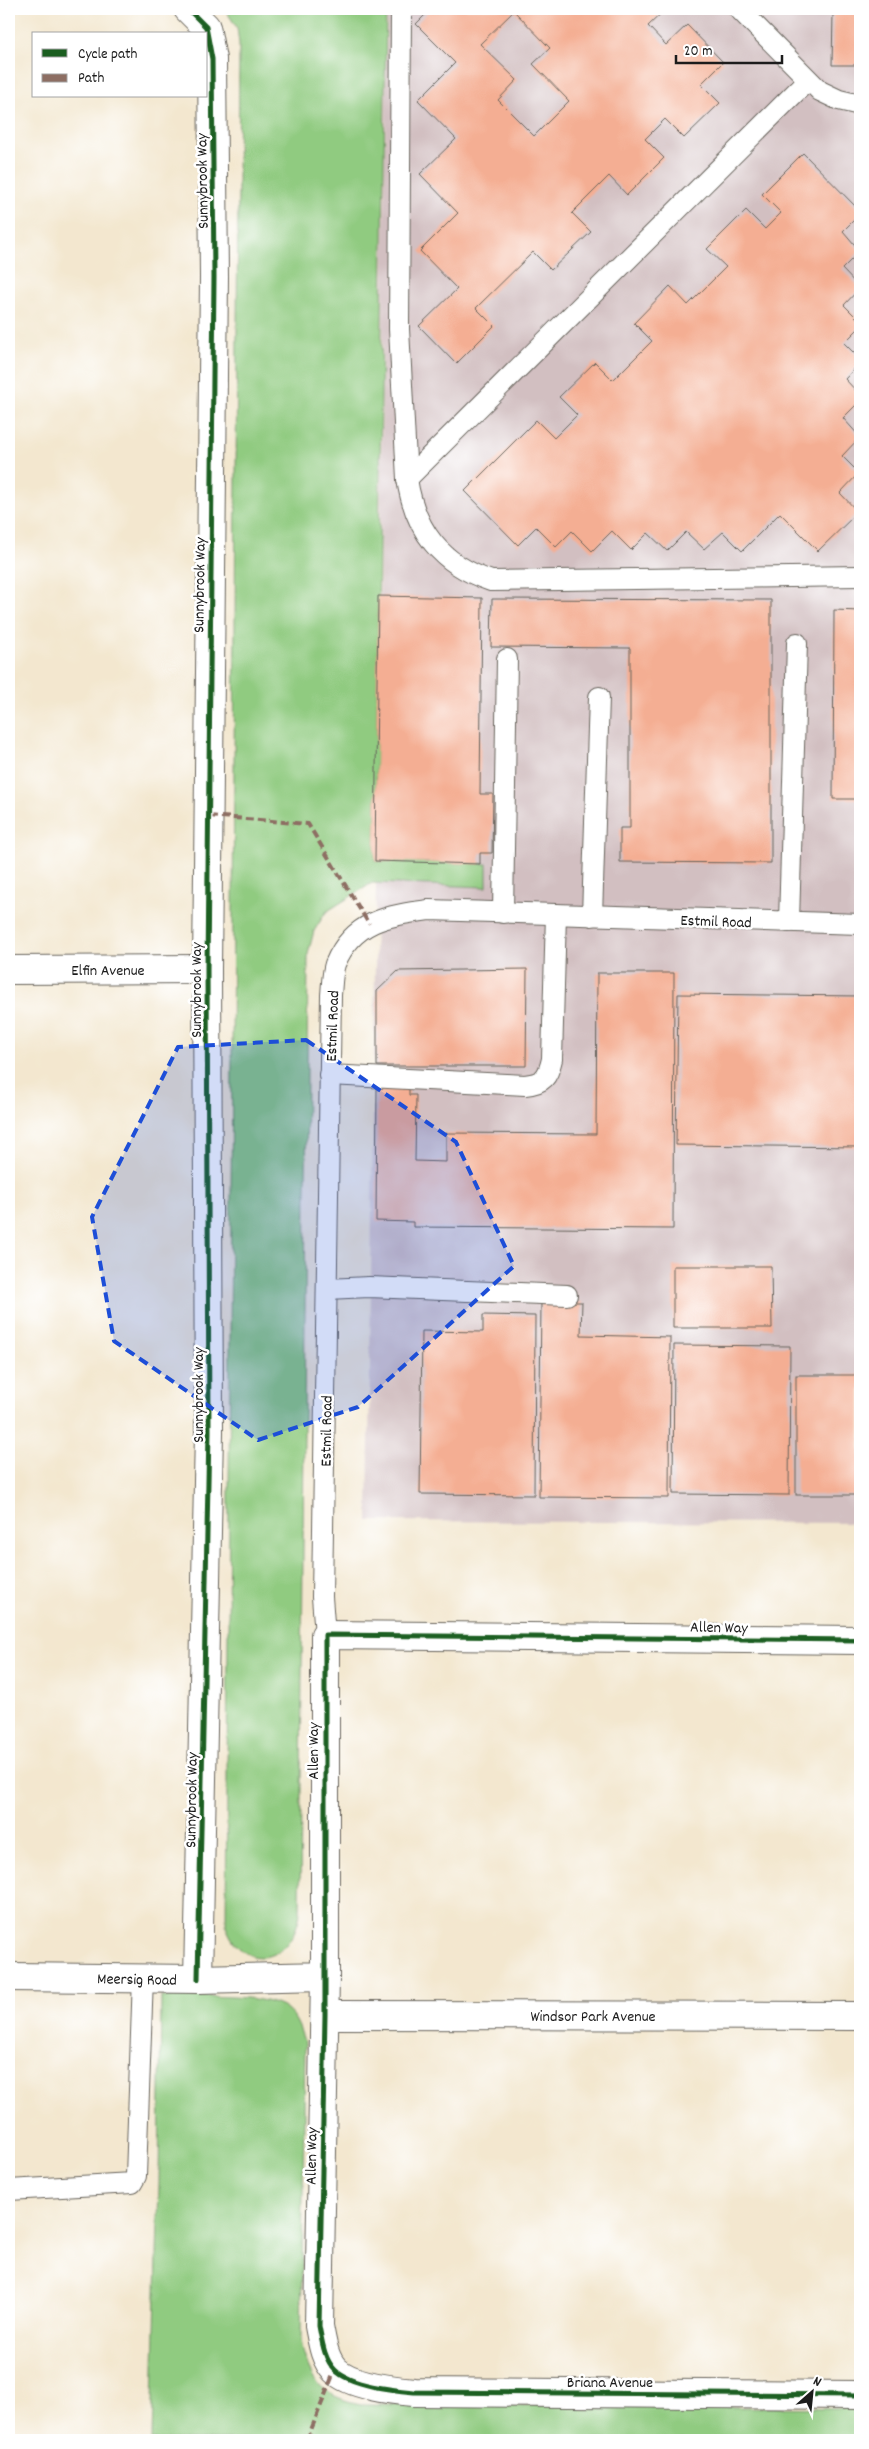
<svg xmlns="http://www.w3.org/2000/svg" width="869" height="2449" viewBox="0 0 869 2449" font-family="Dekko,sans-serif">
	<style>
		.industrial { fill: #d2bfc1 }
		.green { fill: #90cb80; stroke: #56744e }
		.building { fill: #f4ae93; fill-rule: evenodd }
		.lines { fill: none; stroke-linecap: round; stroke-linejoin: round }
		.service-casing { stroke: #67635b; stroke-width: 22 }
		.minor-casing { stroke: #67635b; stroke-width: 30 }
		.tertiary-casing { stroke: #67635b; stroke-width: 30 }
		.service { stroke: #fff; stroke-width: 20 }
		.minor { stroke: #fff; stroke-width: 28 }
		.tertiary { stroke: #fff; stroke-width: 28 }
		.quiet { stroke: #8d6e63; stroke-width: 4; stroke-dasharray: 8 4; stroke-linecap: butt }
		.cycleway-casing { stroke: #fff; stroke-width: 8 }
		.cycleway { stroke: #1b5e20; stroke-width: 5 }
		.marked { fill: #1d4ed8; fill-opacity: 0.2; stroke: #1d4ed8; stroke-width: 4; stroke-dasharray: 10 6; stroke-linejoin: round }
		.labels { text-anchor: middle; stroke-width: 5; stroke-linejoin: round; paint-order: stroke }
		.street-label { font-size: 16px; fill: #1c1c1c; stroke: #fff }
	</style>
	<rect width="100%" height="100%" fill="#fff"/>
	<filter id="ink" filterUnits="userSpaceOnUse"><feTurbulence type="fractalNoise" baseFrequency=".02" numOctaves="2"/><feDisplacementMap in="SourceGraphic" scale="10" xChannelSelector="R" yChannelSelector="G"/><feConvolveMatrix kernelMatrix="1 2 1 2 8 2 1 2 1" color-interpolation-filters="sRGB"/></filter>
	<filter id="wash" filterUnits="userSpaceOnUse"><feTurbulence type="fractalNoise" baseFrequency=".0096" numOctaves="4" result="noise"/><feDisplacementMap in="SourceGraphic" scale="20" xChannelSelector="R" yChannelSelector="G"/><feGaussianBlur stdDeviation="1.12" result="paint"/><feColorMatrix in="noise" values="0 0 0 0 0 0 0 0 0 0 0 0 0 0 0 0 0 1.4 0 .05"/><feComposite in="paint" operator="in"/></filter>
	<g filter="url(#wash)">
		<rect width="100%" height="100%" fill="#f3e7cf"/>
		<path class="industrial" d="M387,9H860V1523L368,1521Z"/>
		<g class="green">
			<path d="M225,9H386L375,861L487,864V887L372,883L326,912L314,931L308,954L300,1912C294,1960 244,1977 226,1926L239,44L237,28Z"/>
			<path d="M161,1997C190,1997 266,1992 287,2010C297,2018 301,2032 305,2044L301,2338C306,2377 321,2397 361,2404L860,2408V2440H152L159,2183Z"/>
		</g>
		<g id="blocks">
			<g class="building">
				<path d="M431,9H666L648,26L666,45L687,25L723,62L701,84L720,103L684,138L665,119L645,139L664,158L627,195L609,176L572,213L591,232L551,270L533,252L476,308L494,326L456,364L419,326L457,289L420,251L458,213L420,174L456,139L418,100L455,63L416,24ZM514,11L550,48L533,64L569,101L534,136L498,100L517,80L480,44Z"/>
				<path d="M807,9H860V65H832L833,13H806Z"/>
				<path d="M803,153L860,211V214L843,231L860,251L842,269L860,288L844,305L860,321V327L844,343L860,359V363L845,379L860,395V401L843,418L860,437L842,456L859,473L840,493L858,512L818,551L780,513L742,551L723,532L704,549L686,532L667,551L648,533L631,550L612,531L592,551L572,531L556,547L536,527L518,545L465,491L536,420L554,438L577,415L559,397L595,362L613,380L652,341L634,323L670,286L688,305L726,267L707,249L746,210L765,229L781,213L762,194Z"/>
				<path d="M378,596L482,598L480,794H493L492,853H480V864L375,861Z"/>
				<path d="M492,599L771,600V863L620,862V828H630V648L491,647Z"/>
				<path d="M834,610L860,611V799H833Z"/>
				<path d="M527,969L526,1066H377V991L398,971Z"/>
				<path d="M597,973H674L673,1229L413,1227V1222L376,1221L377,1086H409V1095H416L415,1161L446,1162V1133L596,1134Z"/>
				<path d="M678,994L860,996V1147L676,1145Z"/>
				<path d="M673,1266H771L772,1328H673Z"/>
				<path d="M541,1302H582L581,1335L670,1337L669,1498L539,1497Z"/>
				<path d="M483,1315L535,1316L534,1495L420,1494L422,1331L483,1332Z"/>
				<path d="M674,1345L790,1346L789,1495L673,1494Z"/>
				<rect x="796" y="1375" width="64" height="120"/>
			</g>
		</g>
	</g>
	<g filter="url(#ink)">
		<use href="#blocks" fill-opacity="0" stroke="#67635b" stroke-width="1"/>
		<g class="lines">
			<g class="service-casing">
				<g id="service">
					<path d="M401,9L399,329L407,479C415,531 441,564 491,581L860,576"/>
					<path d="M739,9L820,91L839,100L860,105"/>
					<path d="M407,479L808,80"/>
					<path d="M503,913L507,659"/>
					<path d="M592,916L599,697"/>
					<path d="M789,922L797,643"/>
					<path d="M329,1075L525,1085C544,1083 548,1077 552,1059L556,914"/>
					<path d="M327,1289L369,1287L567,1295"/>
					<path d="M325,1635L322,1597L331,995C332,985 332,973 335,964C353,921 388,915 429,910L860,924"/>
					<path d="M9,2190L132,2183L136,2176L143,1977"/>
				</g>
			</g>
			<g class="minor-casing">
				<g id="minor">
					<path d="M188,9L206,27L212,59L214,277L207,969L209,1432L198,1979"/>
					<path d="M9,970L207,969"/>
					<path d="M325,1976L319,2326C322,2341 324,2359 335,2370C351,2386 393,2390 414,2392L860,2395"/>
					<path d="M325,2015L860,2016"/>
				</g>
			</g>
			<g class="tertiary-casing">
				<path id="tertiary" d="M9,1977L198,1979L325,1976V1635L860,1640"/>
			</g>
			<use href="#service" class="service"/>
			<use href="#minor" class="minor"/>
			<use href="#tertiary" class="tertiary"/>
			<g class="quiet">
				<path d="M209,816L308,824L369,924"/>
				<path d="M307,2440L335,2370"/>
			</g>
			<g class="cycleway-casing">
				<g id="cycleway">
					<path d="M188,9L206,27L212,59L214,277L207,969L209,1432L198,1979"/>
					<path d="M860,1640L325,1635V2015L319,2326C322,2341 324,2359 335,2370C351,2386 393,2390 414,2392L860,2395"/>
				</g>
			</g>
			<use href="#cycleway" class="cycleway"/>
		</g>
	</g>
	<path class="marked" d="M306,1040L456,1142L514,1266L358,1407L258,1440L114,1341L92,1217L178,1047Z"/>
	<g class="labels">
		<g class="street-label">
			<text transform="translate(201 181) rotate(-91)" y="6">Sunnybrook Way</text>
			<text transform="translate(198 585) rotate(-89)" y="6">Sunnybrook Way</text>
			<text transform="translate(716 920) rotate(2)" y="6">Estmil Road</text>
			<text x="108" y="975">Elfin Avenue</text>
			<text transform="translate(195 990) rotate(-90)" y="6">Sunnybrook Way</text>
			<text transform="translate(331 1026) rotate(-88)" y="6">Estmil Road</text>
			<text transform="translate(197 1395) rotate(-90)" y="6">Sunnybrook Way</text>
			<text transform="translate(325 1431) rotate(-89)" y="6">Estmil Road</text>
			<text transform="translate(719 1626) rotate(1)" y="6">Allen Way</text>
			<text transform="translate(312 1751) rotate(-90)" y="6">Allen Way</text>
			<text transform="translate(190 1800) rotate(-89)" y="6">Sunnybrook Way</text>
			<text transform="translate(137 1978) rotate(1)" y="6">Meersig Road</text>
			<text x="593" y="2021">Windsor Park Avenue</text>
			<text transform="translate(310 2156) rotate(-89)" y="6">Allen Way</text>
			<text x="610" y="2387">Briana Avenue</text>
		</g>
	</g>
	<rect width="869" height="2449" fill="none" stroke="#fff" stroke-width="30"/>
	<rect x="32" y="32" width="175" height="65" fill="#ffffff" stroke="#a4a4a4"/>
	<rect x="42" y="49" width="25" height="8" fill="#1b5e20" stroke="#a4a4a4"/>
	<text x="78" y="58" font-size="15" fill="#1c1c1c">Cycle path</text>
	<rect x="42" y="74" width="25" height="8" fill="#8d6e63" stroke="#a4a4a4"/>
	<text x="78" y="82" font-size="15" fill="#1c1c1c">Path</text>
	<g transform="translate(812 2392) rotate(27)" stroke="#ffffff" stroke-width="4" paint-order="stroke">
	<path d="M0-4L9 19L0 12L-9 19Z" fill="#1c1c1c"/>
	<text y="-8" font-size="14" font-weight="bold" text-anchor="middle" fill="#1c1c1c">N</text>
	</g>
	<path d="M676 55v8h106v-8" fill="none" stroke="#1c1c1c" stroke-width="2.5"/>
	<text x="684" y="55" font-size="15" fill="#1c1c1c" stroke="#ffffff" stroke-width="4" paint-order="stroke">20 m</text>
</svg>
